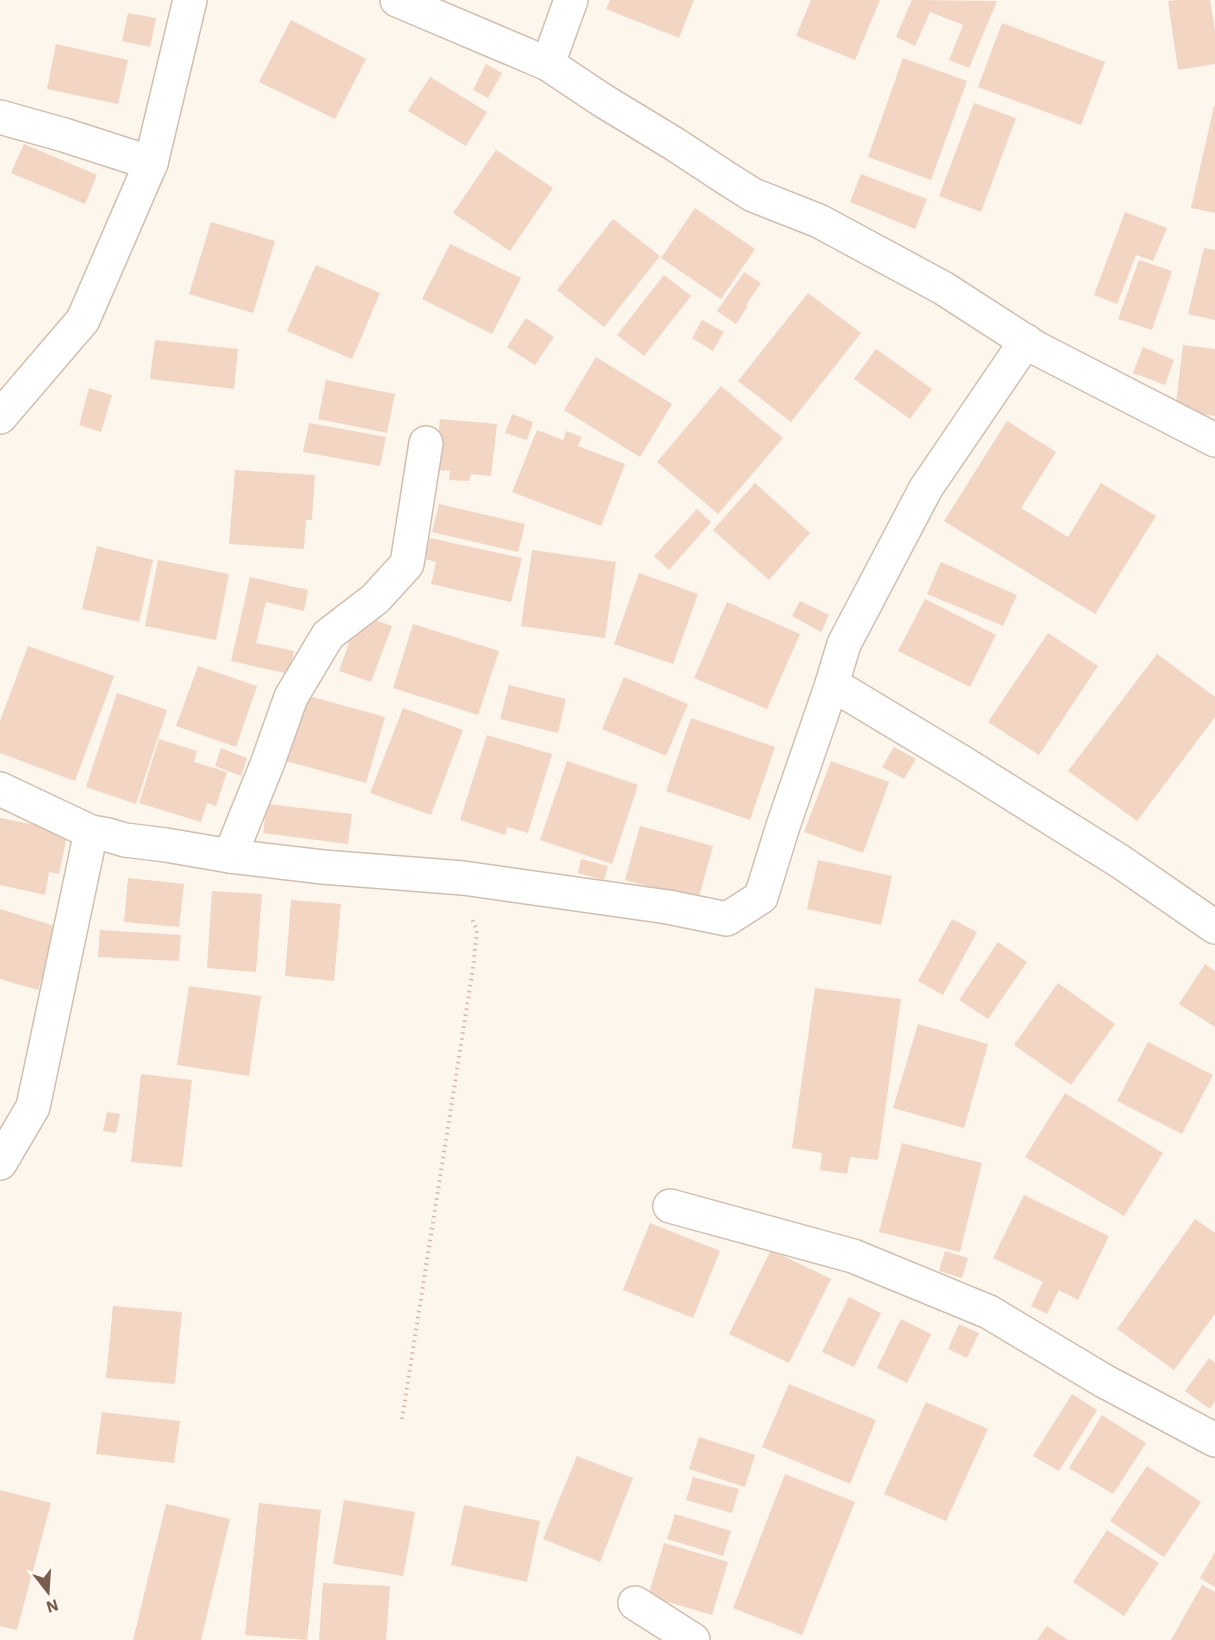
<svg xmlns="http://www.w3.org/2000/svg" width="1215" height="1640" viewBox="0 0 1215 1640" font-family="'IBM Plex Sans',sans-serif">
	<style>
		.building { fill: #f3d5c3 }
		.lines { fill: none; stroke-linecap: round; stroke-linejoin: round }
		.minor-casing { stroke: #d1beb0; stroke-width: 36 }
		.path { stroke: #d9b8a5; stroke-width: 4; stroke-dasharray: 1.5 4.5; stroke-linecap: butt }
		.minor { stroke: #fff; stroke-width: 33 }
	</style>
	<rect width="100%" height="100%" fill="#fdf6ec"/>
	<g class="building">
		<path d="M610,0H694L679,38L606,9Z"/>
		<path d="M811,0H880L855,60L796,36Z"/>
		<path d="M912,0L997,1L969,68L949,60L963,25L930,12L915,46L896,37Z"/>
		<path d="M1178,0H1210L1215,31V64L1178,70L1168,1Z"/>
		<path d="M128,13L156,18L150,47L122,41Z"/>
		<path d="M291,20L366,59L335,119L259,82Z"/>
		<path d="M1002,23L1105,62L1081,125L978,87Z"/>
		<path d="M56,44L128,60L118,104L47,89Z"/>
		<path d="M903,58L967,81L931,180L868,157Z"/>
		<path d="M486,64L502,73L488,98L473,90Z"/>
		<path d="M430,77L487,112L466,146L408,111Z"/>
		<path d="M974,103L1016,118L981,212L939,196Z"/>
		<path d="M1214,106H1215V213L1191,208Z"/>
		<path d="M24,144L97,175L85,204L11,173Z"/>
		<path d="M496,150L553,188L510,251L453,213Z"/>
		<path d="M861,174L927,199L915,229L850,202Z"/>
		<path d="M695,208L755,249L721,299L661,258Z"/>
		<path d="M1125,212L1167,228L1153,261L1136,255L1117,304L1094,295Z"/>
		<path d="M613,219L660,256L604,327L557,290Z"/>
		<path d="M211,222L275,241L253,313L189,294Z"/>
		<path d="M450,244L521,278L492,334L422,299Z"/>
		<path d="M1204,248L1215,250V320L1188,314Z"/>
		<path d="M1139,260L1172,271L1152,330L1118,319Z"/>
		<path d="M316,265L380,293L352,359L287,331Z"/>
		<path d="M744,272L761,283L746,305L748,306L736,324L717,311Z"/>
		<path d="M664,275L691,296L644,356L617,335Z"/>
		<path d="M808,293L861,333L791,422L738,381Z"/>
		<path d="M526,318L554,337L535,365L507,347Z"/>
		<path d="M702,320L724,332L713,351L692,338Z"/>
		<path d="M155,340L238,349L234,389L150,379Z"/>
		<path d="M1183,345L1215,349V416L1175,411Z"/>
		<path d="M1143,347L1174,360L1165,385L1133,373Z"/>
		<path d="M876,349L932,389L910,419L854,379Z"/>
		<path d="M596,357L672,404L640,457L564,410Z"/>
		<path d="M326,380L395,394L387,433L318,419Z"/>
		<path d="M721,386L783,438L718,514L657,462Z"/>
		<path d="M89,388L112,395L101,432L79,425Z"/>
		<path d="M512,414L533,422L527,440L505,433Z"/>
		<path d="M440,419L497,424L491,476L471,474L469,481L449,480L450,471L435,470Z"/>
		<path d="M1007,421L1056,452L1021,508L1068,537L1101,483L1156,516L1095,614L944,521Z"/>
		<path d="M309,423L386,437L380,466L303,452Z"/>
		<path d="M537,430L563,440L566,431L582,437L578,446L625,464L601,526L512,492Z"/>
		<path d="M235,470L315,475L312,520H306L304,549L229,544Z"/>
		<path d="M755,483L810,533L769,580L713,530Z"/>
		<path d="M439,504L525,524L518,552L432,532Z"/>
		<path d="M697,509L711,522L669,570L654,556Z"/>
		<path d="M430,538L522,558L511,602L431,584L436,562L425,559Z"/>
		<path d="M97,546L153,560L139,622L82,609Z"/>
		<path d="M532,550L616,562L605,638L521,626Z"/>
		<path d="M158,560L229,574L216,640L145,626Z"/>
		<path d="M941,562L1017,595L1003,626L927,594Z"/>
		<path d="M639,573L698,594L673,664L614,644Z"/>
		<path d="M250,577L308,590L304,611L266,602L256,643L294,651L289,674L231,661Z"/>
		<path d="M925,599L996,635L970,687L898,651Z"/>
		<path d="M800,601L829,615L821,632L792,616Z"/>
		<path d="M727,602L800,634L767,709L694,678Z"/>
		<path d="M359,614L392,626L371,682L339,671Z"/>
		<path d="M413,624L499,651L478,715L393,688Z"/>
		<path d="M1048,633L1098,666L1039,755L988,722Z"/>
		<path d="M28,646L114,676L75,781L0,753V721Z"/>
		<path d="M1157,654L1215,697V717L1137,821L1068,771Z"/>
		<path d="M198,666L257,686L236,747L176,726Z"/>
		<path d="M624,677L688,704L666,756L602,729Z"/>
		<path d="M509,685L566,699L558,733L500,719Z"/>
		<path d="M117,693L167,710L136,804L86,787Z"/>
		<path d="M305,695L385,717L366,783L286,761Z"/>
		<path d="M403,708L463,730L431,815L370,793Z"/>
		<path d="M691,718L775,747L750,820L666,791Z"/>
		<path d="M487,735L552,754L528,833L507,827L505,835L460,820Z"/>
		<path d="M159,739L197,751L194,762L227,772L216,806L207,803L201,822L139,803Z"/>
		<path d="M894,747L916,759L904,779L882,767Z"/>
		<path d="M221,748L247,758L241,776L215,766Z"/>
		<path d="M567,761L638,785L612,864L540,840Z"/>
		<path d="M831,761L889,782L863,853L804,832Z"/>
		<path d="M267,804L352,814L348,844L263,833Z"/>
		<path d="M0,818L68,831L59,874L49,872L45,895L0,885Z"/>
		<path d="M640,826L713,846L698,900L625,880Z"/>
		<path d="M581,859L608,866L604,880L578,873Z"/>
		<path d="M818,860L892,876L881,925L807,909Z"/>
		<path d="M128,878L184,884L179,927L124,922Z"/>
		<path d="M212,891L262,894L256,972L207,968Z"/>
		<path d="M291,900L341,904L334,981L285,976Z"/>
		<path d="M0,909L58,927L38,990L0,979Z"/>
		<path d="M952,919L977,932L943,995L918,981Z"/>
		<path d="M100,930L181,935L179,961L98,957Z"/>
		<path d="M998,942L1027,962L988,1019L959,1000Z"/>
		<path d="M1205,964L1215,971V1027L1179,1004Z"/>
		<path d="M1058,983L1115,1024L1071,1085L1014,1045Z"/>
		<path d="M189,986L261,996L249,1076L177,1065Z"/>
		<path d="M815,988L901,999L878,1160L850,1157L847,1174L820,1170L822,1153L792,1148Z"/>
		<path d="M918,1024L988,1044L964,1128L893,1108Z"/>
		<path d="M1148,1042L1213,1075L1182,1134L1117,1101Z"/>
		<path d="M141,1074L192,1080L182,1167L131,1162Z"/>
		<path d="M1065,1093L1163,1153L1124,1216L1025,1157Z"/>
		<path d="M107,1112L120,1114L116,1133L103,1131Z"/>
		<path d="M902,1143L982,1163L960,1252L879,1232Z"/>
		<path d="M1024,1195L1109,1236L1078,1300L1059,1290L1047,1314L1031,1306L1043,1282L993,1258Z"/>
		<path d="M1195,1219L1215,1233V1314L1174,1370L1117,1329Z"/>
		<path d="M650,1223L720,1251L693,1318L623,1290Z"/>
		<path d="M771,1250L831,1279L789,1363L729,1334Z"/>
		<path d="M945,1251L968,1258L962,1278L939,1271Z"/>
		<path d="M849,1297L881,1313L854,1367L822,1352Z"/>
		<path d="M113,1306L182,1312L175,1384L106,1378Z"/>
		<path d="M901,1319L931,1334L907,1383L877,1368Z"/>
		<path d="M959,1324L979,1333L967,1358L948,1349Z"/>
		<path d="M1209,1358L1215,1363V1401L1210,1409L1185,1391Z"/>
		<path d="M789,1384L876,1420L850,1484L762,1447Z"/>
		<path d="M1072,1394L1097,1410L1059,1471L1033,1456Z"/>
		<path d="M926,1402L988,1429L946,1521L884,1494Z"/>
		<path d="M102,1412L180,1421L174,1463L96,1454Z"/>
		<path d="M1102,1415L1146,1443L1113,1494L1069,1468Z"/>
		<path d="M699,1437L755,1455L745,1487L689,1469Z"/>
		<path d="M577,1456L633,1478L600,1562L543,1539Z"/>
		<path d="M1147,1466L1201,1502L1164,1557L1110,1521Z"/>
		<path d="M785,1474L855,1502L802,1635L733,1608Z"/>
		<path d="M693,1477L739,1489L732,1513L686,1500Z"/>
		<path d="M0,1490L51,1503L17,1630L0,1626Z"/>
		<path d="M344,1500L415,1512L403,1576L333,1564Z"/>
		<path d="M259,1503L321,1510L307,1640L245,1635Z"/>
		<path d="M166,1504L230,1519L201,1640H133Z"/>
		<path d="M464,1505L540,1521L527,1582L451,1565Z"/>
		<path d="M675,1514L731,1531L723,1556L667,1539Z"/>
		<path d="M1107,1530L1159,1563L1124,1616L1073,1582Z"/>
		<path d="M664,1543L728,1562L712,1615L648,1596Z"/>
		<path d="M1215,1552V1587L1200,1578Z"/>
		<path d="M323,1583L390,1586L386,1640H319Z"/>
		<path d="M1202,1585L1215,1592V1640H1171Z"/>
		<path d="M1047,1626L1068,1640H1037Z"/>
	</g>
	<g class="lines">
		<g class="minor-casing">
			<g id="minor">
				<path d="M397,0L548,64L602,100L676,145L726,178L753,195L819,221L943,288L1036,348L1215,440"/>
				<path d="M548,64L571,0"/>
				<path d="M0,117L64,135L151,163"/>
				<path d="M1026,341L926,488L844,644L832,684L963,763L1121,862L1215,927"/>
				<path d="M0,417L83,320L151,163L190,0"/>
				<path d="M0,789L91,832L108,835L125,840L166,845L230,856L323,867L463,878L668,907L727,919L761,897L783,826L832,684"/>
				<path d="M230,856L268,762L291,697L328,635L375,599L407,564L426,443"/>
				<path d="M0,1163L33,1107L91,832"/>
				<path d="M670,1206L853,1256L989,1312L1104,1381L1215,1440"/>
				<path d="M635,1603L693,1640"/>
			</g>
		</g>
		<path class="path" d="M402,1419L473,968L477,930L471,917"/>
		<use href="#minor" class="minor"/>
	</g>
	<g transform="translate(48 1592) rotate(163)" stroke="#fffaf3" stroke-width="4.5" paint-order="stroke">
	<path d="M0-4.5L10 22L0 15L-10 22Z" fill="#7a5c4d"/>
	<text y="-9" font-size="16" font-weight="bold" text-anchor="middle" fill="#7a5c4d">N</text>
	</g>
</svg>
